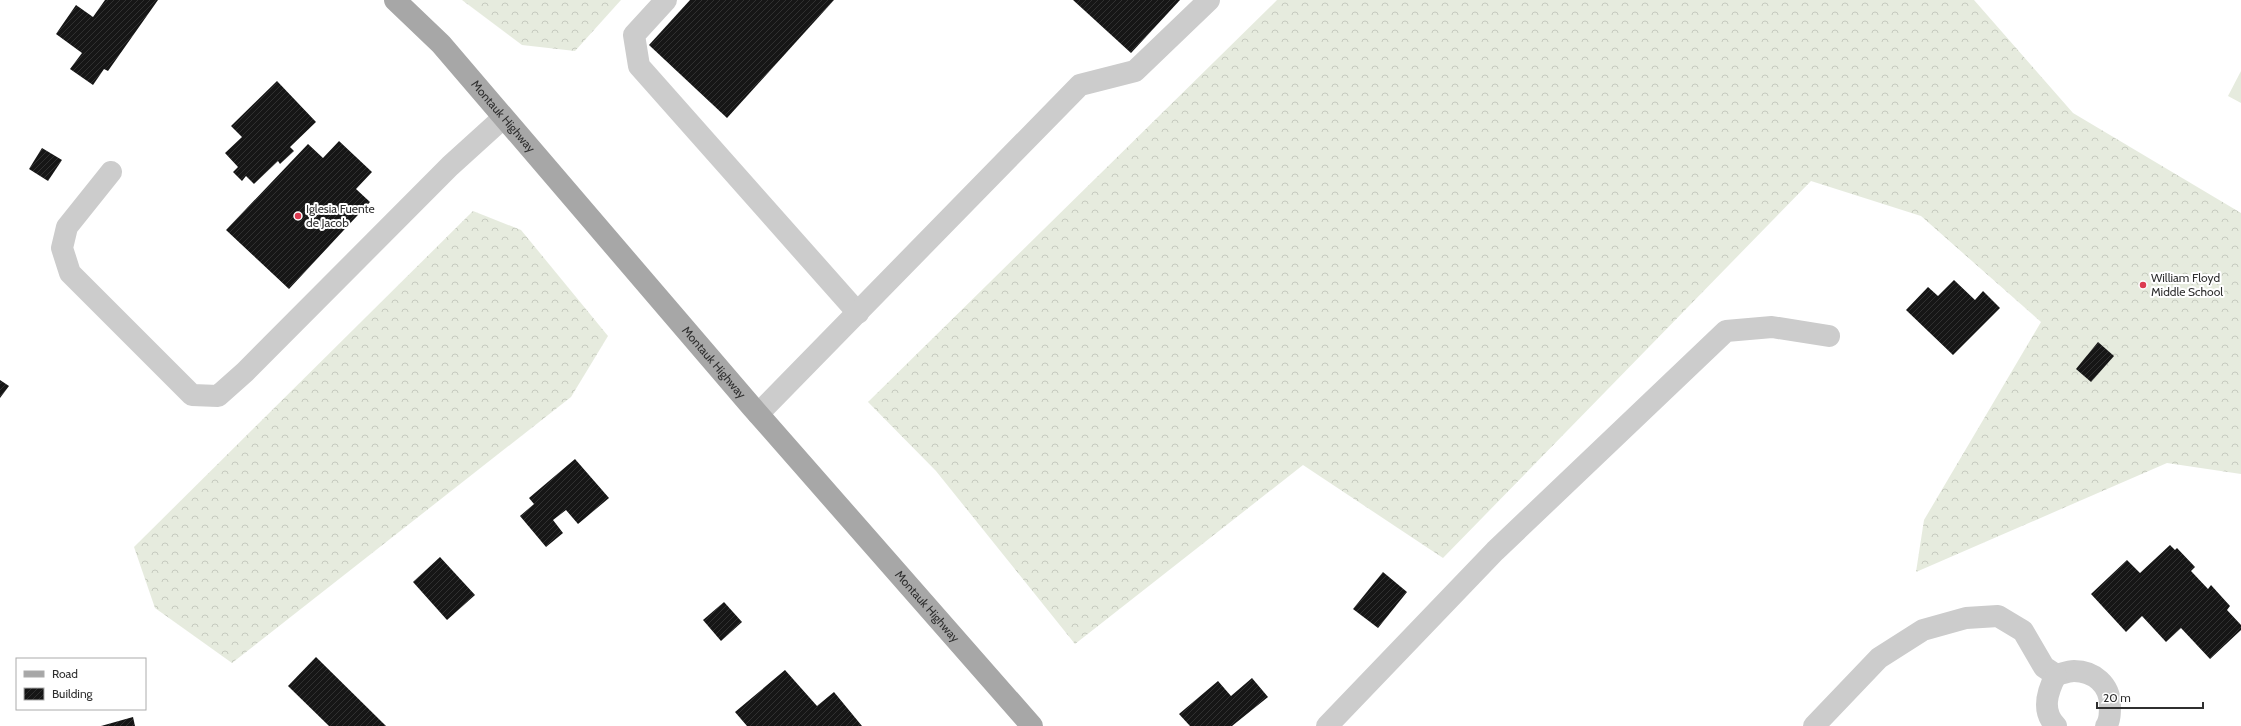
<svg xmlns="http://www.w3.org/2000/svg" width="2241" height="726" viewBox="0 0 2241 726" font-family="Cabin,sans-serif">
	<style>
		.forest { fill: url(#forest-crowns) }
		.park { fill: #e6ebde }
		.building { fill: url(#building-hatch) }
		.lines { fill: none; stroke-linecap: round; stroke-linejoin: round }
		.minor { stroke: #ccc; stroke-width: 22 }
		.major { stroke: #a7a7a7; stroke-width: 22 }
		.poi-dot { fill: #dc3b51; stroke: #fff; stroke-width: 1.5 }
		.labels { text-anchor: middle; stroke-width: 4; stroke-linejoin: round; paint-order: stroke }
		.street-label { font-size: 12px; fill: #2f2f2f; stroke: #fff }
		.poi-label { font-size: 12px; fill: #2f2f2f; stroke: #fff; text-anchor: start }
	</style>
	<defs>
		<pattern id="forest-crowns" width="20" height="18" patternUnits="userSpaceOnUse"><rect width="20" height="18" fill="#e6ebde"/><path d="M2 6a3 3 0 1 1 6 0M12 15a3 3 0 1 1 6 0" fill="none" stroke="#c6cabf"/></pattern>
		<pattern id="building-hatch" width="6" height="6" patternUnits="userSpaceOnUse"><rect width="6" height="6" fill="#161616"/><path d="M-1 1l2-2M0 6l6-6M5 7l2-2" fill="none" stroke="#303030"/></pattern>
	</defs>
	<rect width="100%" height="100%" fill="#fff"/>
	<g class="forest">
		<path d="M462,0H621L575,51L522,45Z"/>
		<path d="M1277,0H1974L2073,113L2241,213V474L2167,463L1916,572L1924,520L2041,322L1921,216L1811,181L1443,558L1303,465L1075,644L936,471L868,402Z"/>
		<path d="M473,211L521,230L608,336L571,397L232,663L155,608L134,547Z"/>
	</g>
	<path class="park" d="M2241,71V103L2228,96Z"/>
	<g class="building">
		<path d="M105,0H158L108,71L104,69L93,85L70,69L82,53L56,34L76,5L93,17Z"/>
		<path d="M690,0H834L727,118L649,45Z"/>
		<path d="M1073,0H1180L1131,53Z"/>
		<path d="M277,81L316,122L290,147L294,151L280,164L278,161L254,184L246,176L242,181L233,172L238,167L225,153L242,137L231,126Z"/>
		<path d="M339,141L372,172L356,189L370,202L289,289L226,230L308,144L323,158Z"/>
		<path d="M42,148L62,160L48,181L29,169Z"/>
		<path d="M1954,280L1975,300L1983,291L2000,308L1953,355L1906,310L1928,287L1938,296Z"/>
		<path d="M2098,342L2114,356L2091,382L2076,369Z"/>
		<path d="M0,380L9,386L0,398Z"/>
		<path d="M575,459L609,498L578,524L566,510L553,520L563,533L546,547L520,516L534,504L529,498Z"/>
		<path d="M2170,545L2175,550L2177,548L2195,567L2191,571L2208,589L2211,585L2230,606L2227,610L2241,625V630L2210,659L2181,628L2166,642L2142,616L2126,632L2091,594L2127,560L2140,573Z"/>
		<path d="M440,557L475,595L447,620L413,582Z"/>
		<path d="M1383,572L1407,592L1378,628L1353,609Z"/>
		<path d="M724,602L742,622L721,641L703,620Z"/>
		<path d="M316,657L386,726H329L288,686Z"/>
		<path d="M785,670L817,706L834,692L862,726H747L735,712Z"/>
		<path d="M1252,678L1268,697L1232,726H1190L1179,714L1218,681L1231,696Z"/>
		<path d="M133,717L135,726H101Z"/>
	</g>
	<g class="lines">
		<g class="minor">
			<path d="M666,0L634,35L639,66L858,313"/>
			<path d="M111,172L67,227L62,248L70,273L192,395L218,396L245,372L450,166L503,118"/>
			<path d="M758,414L1080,85L1135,71L1209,0"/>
			<path d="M1327,726L1495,551L1726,331L1772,327L1829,336"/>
			<path d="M1814,726L1879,658L1923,630L1966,618L1998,616L2023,631L2044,667L2056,675C2061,674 2068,671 2074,671C2094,671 2110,685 2110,705C2110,712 2110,721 2106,726"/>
			<path d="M2056,726C2041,711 2047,692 2056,675"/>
		</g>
		<path class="major" id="s1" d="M395,0L441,44L752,407L1032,726"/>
	</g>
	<g class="poi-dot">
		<circle cx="298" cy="216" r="4"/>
		<circle cx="2143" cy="285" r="4"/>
	</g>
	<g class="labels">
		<g class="street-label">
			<text dy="4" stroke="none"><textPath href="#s1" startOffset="159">Montauk Highway</textPath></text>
			<text dy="4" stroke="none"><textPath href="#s1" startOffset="483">Montauk Highway</textPath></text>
			<text dy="4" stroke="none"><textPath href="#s1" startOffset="807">Montauk Highway</textPath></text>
		</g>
		<g class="poi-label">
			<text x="306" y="213">Iglesia Fuente<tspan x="306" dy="14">de Jacob</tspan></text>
			<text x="2151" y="282">William Floyd<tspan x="2151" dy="14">Middle School</tspan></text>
		</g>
	</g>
	<rect x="16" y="658" width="130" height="52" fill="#ffffff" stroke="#acacac"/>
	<rect x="24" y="671" width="20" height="6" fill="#a7a7a7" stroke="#acacac"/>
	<text x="52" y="678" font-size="12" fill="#2f2f2f">Road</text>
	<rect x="24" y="688" width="20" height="12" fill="url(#building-hatch)" stroke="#acacac"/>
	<text x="52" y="698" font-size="12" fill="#2f2f2f">Building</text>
	<path d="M2097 702v6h106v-6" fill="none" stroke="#2f2f2f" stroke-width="2"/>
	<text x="2103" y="702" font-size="12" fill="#2f2f2f" stroke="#ffffff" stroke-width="3" paint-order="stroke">20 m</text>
</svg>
